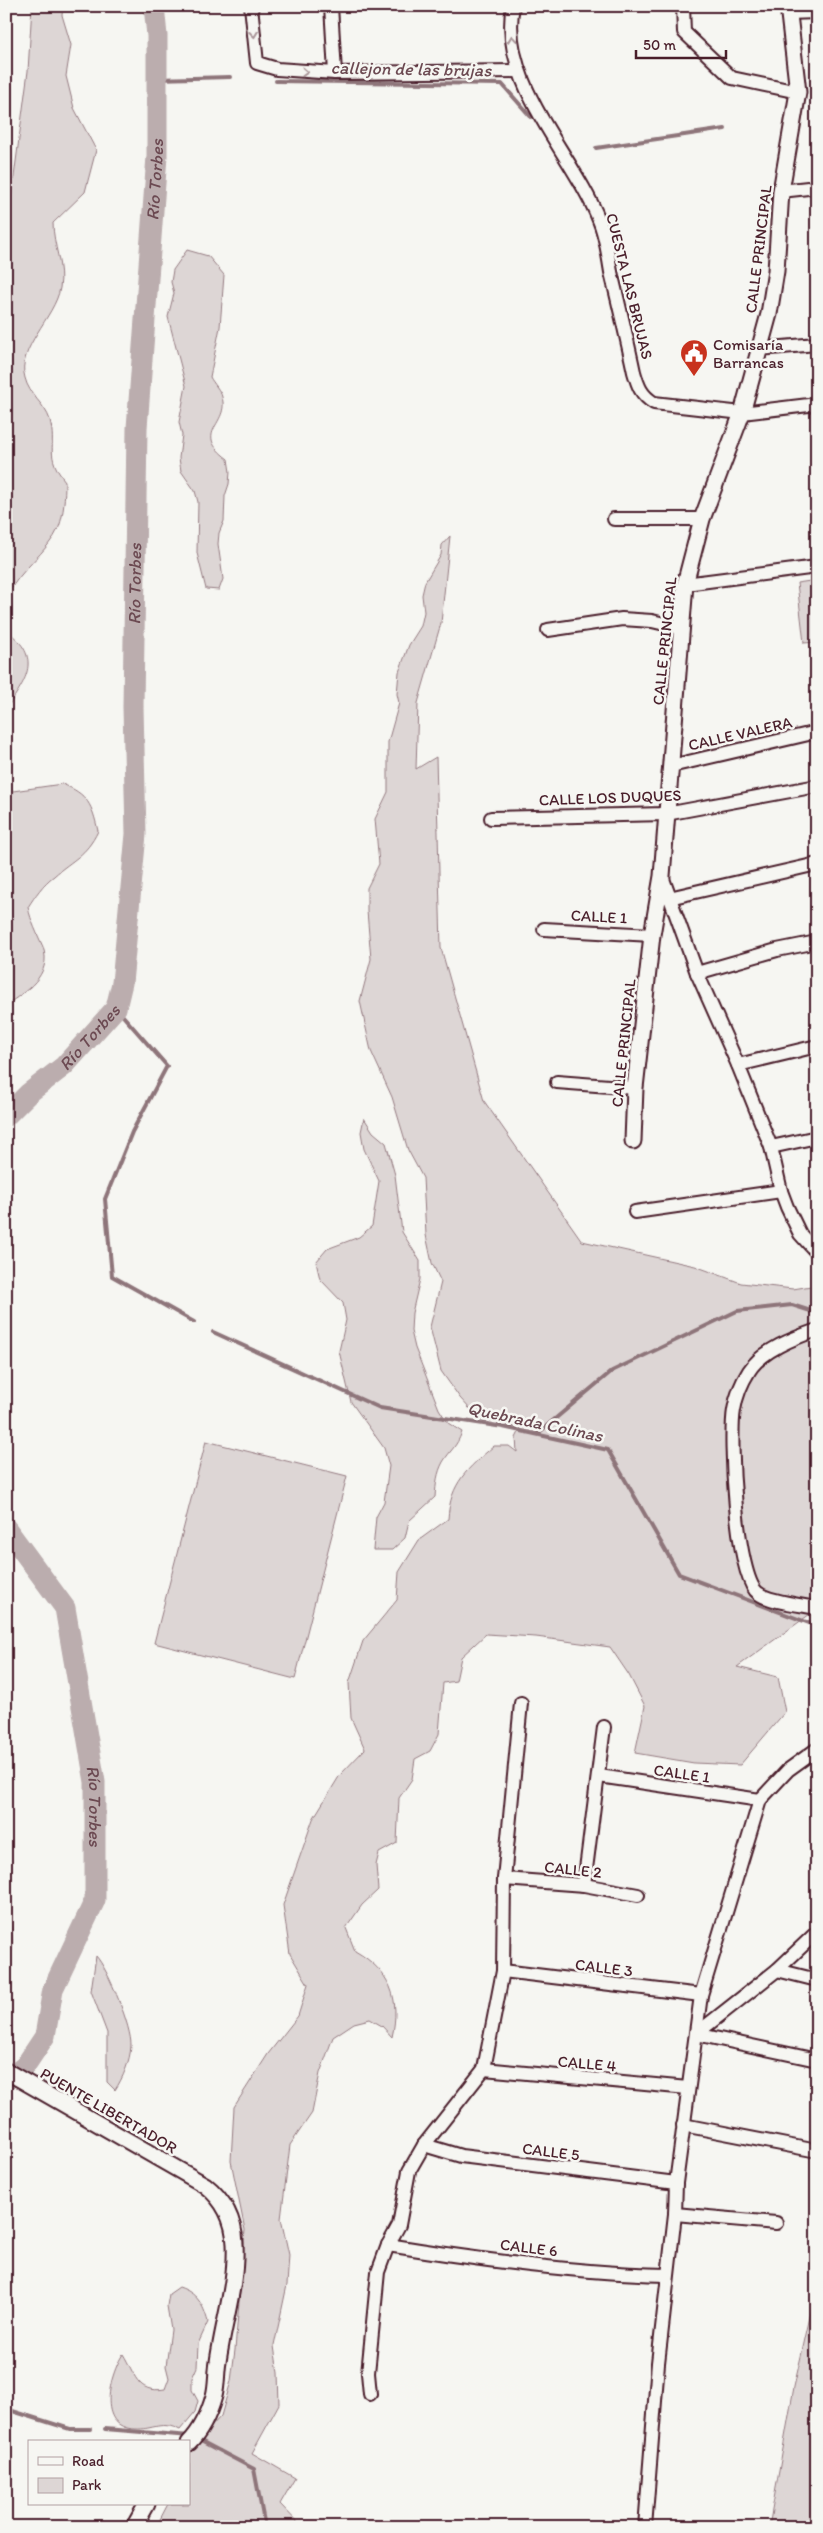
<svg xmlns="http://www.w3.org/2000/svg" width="823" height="2533" viewBox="0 0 823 2533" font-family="Itim,sans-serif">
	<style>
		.green { fill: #ddd6d5; stroke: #947a80 }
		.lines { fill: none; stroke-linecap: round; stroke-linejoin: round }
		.stream { stroke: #8e747a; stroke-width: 4 }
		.river { stroke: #bbadae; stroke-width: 21 }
		.minor-casing { stroke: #4a1f2b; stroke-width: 16 }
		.tertiary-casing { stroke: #4a1f2b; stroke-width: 19 }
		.minor { stroke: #f6f6f2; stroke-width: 12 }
		.tertiary { stroke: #f6f6f2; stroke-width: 15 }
		.oneway { stroke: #a99598 }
		.labels { text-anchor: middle; stroke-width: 5; stroke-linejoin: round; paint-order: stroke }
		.street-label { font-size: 16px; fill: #4a1f2b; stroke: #f6f6f2 }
		.poi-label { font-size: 16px; fill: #4a1f2b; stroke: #f6f6f2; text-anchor: start }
		.water-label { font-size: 18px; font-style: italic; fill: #6c4a52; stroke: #f6f6f2 }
	</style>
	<rect width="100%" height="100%" fill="#f6f6f2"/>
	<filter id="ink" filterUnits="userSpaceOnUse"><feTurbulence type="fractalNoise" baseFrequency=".02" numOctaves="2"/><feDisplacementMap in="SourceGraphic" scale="10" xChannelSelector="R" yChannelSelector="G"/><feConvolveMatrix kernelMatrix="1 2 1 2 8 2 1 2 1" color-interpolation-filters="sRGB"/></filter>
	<g filter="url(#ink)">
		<g class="green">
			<path d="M32,6H63L62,15L71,45L66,76L74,108L96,150L85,192L53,223C53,245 64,267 60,288C55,317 16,349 25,378C29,395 45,404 50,420C57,447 44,455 65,481C65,496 64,513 59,527C48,553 19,569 6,598V237L28,71Z"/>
			<path d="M187,250L208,256L224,275L220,327L210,377C213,383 221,391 222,397C230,425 191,432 228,459L230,472L229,484L225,496L224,521L219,533L218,544L223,579L219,590L206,589L197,553L198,502L195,491L181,471L179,458L182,435L179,422L186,386L168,317L174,293L171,282L173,270Z"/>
			<path d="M450,536L441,623L418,703L416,769L436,757L441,948L484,1101L582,1241L695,1266L741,1283L793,1289L817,1285V1609L737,1667L778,1677L785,1712L740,1765L694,1763L635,1753L645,1706L629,1675L610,1647L536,1637L486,1634L461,1657L456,1681L443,1683L439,1734L430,1751L415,1759L412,1779L399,1798L397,1843L379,1853L376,1865L378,1890L362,1905L346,1928L355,1951C390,1971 401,1998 392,2037L382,2026L370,2019L354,2023L333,2037L320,2073L312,2113L290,2145L281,2219L289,2255L287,2285L274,2346L278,2373L279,2404L252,2453L295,2478L280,2504L302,2527H156L168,2504H189V2451L221,2416L231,2381L235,2350L245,2230L231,2161L234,2107L268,2054L298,2016L308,1984L290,1954L283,1905L313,1819L340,1775L365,1749L351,1718L349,1683L363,1641L397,1600L399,1572L419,1540L448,1519C450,1483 468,1468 494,1446H509L517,1452L516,1438L522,1426L503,1427L480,1420L460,1398L441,1371L430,1327L441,1282L432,1263L426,1235L423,1178L408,1150L392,1097L371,1051L360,1001L371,959L367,911V888L379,864L375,819L388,792V742L399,703L397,694L399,672L409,645L421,626L424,612L422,595L425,582L441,555L442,545Z"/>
			<path d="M817,580V642L804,643L797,583Z"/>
			<path d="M11,634C42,660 25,681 6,709V635Z"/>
			<path d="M62,784C88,794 92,805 98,831C86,856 73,859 54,876C43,884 35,896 28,907C31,922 37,933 43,947C53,975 25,992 6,1005V792Z"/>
			<path d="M364,1118L373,1132L386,1143L395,1175L402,1232L420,1261V1279L412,1313L411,1331L415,1348L439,1409L448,1423L462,1432C456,1448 451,1449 443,1462C437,1473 436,1484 435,1497L409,1521L405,1538L392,1550H373L376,1517L384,1502L389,1466L384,1448L351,1402L339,1351L346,1320L343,1303L320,1279L316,1262L327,1249L359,1237L372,1226L379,1181L364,1149L361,1132Z"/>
			<path d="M206,1441L347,1476L295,1679L154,1643Z"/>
			<path d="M6,1906C13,1929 16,1949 6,1972Z"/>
			<path d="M96,1956C108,1969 132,2028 131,2046C130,2061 123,2078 115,2090L107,2082V2033L91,1991Z"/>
			<path d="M817,2286V2527H769L794,2387Z"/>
			<path d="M179,2287C197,2293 203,2304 208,2322L198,2344L197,2367L192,2378V2390L198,2401L195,2412L180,2430C161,2420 154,2430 135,2429C95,2428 110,2374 123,2354C135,2373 136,2394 165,2389L169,2378L166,2366L171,2330L167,2306L169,2294Z"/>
		</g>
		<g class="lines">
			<g class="stream">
				<path d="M157,79L230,77"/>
				<path d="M276,81L502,84L531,117"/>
				<path d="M596,148L725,129"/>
				<path d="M116,1008L167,1066L132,1132L105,1199L112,1276L194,1322"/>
				<path d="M213,1332L380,1408L503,1427L608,1450L679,1574L817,1626"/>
				<path d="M537,1434L612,1371L737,1311L792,1305L817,1313"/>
				<path d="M6,2409L70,2429H90"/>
				<path d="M105,2429L190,2436"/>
				<path d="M197,2439L254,2469L265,2527"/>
			</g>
			<g class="river">
				<path id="s1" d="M6,1116L29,1093L64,1066L116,1008L122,983L136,834L133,707L137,428L157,156V36L154,6"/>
				<path id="s2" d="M6,1528L65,1608L95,1782V1900L53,1989L45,2036L25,2066L6,2080"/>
			</g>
			<g class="minor-casing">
				<g id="minor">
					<path d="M251,6L257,63L277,69L335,73L518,71"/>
					<path d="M331,6L335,73"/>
					<path d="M513,6C498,81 573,154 599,220C606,236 608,255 611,272C619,305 627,339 634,372C638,386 641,395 654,403L742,413L817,404"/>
					<path d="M683,6L684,32L732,78L798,92"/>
					<path d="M788,13L817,12"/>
					<path d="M781,191L817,187"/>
					<path d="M759,349L817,344"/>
					<path d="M614,519H702"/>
					<path d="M685,584L817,567"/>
					<path d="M548,630L622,619L652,621L682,628"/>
					<path d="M671,766L817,732"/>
					<path d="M491,818L666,814L817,786"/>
					<path d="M662,876L697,973L738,1065L771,1147L781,1191L787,1207L800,1234L817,1253"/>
					<path d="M669,898L817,864"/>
					<path d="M544,929L652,935"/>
					<path d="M697,973L777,950L817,942"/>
					<path d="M738,1065L817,1046"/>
					<path d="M557,1082L635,1088"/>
					<path d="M771,1147L817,1137"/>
					<path d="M635,1212L781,1191"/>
					<path d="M817,1330C794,1338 762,1350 749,1371C742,1382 736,1397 734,1410C729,1438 736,1577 758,1593C769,1602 802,1605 817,1608"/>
					<path d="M599,1776L760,1800"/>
					<path d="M504,1879L584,1885L638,1895"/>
					<path d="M584,1885L604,1727"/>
					<path d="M777,1970L817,1980"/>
					<path d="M503,1971L701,1995"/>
					<path d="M696,2034L777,1970L817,1932"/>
					<path d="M696,2034L817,2060"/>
					<path d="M484,2069L688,2088"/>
					<path d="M683,2125L812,2150"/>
					<path d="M424,2145L461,2156L676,2183"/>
					<path d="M675,2214L776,2223"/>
					<path d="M388,2245C479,2260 575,2273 667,2275"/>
					<path d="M370,2394L368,2373L378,2272L388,2245L399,2225L409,2171L424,2145L484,2069L503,1971L504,1879L521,1703"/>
					<path d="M645,2527L658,2363L675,2214L676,2183L701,1995L760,1800L788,1770L817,1749"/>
				</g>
			</g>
			<g class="tertiary-casing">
				<g id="tertiary">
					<path d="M633,1141L635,1088L652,935L662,876L685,584L702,519L742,413L769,314L776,271L781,191L798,92L788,6"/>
					<path d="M6,2071L205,2185C224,2200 234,2219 235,2244C237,2283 223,2324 218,2362C216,2373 217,2385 214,2396C209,2414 202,2430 189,2443"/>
					<path d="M134,2527L147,2504"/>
				</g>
			</g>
			<use href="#minor" class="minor"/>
			<use href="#tertiary" class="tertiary"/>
		</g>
		<defs><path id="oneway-chevron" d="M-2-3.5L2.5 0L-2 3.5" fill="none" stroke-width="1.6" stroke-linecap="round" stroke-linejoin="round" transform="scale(1.25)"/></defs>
		<g class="oneway">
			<use href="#oneway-chevron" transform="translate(254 34) rotate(83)"/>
			<use href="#oneway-chevron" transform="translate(512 39) rotate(-96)"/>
			<use href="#oneway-chevron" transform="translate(305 72) rotate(3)"/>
		</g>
	</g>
	<defs>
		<g id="civic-pin" transform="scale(1.4375)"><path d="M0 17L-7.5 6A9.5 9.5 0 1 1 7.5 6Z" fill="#c8321e" stroke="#f6f6f2"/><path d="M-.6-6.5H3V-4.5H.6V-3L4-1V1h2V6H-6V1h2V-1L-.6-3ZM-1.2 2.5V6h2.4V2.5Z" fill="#fff"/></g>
	</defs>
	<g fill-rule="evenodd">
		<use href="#civic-pin" x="694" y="353"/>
	</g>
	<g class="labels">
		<g class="street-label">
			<text transform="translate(758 249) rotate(-83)" y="6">CALLE PRINCIPAL</text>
			<text transform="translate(630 286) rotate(76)" y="6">CUESTA LAS BRUJAS</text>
			<text transform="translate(664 641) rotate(-84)" y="6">CALLE PRINCIPAL</text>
			<text transform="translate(740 733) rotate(-13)" y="6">CALLE VALERA</text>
			<text transform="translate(610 797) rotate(-2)" y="6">CALLE LOS DUQUES</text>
			<text transform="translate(599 916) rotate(3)" y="6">CALLE 1</text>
			<text transform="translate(623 1043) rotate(-84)" y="6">CALLE PRINCIPAL</text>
			<text transform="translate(682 1773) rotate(8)" y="6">CALLE 1</text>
			<text transform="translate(573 1869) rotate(6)" y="6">CALLE 2</text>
			<text transform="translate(604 1967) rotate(7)" y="6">CALLE 3</text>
			<text transform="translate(587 2063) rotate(5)" y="6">CALLE 4</text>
			<text transform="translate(109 2110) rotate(30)" y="6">PUENTE LIBERTADOR</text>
			<text transform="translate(551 2151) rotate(7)" y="6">CALLE 5</text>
			<text transform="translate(529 2247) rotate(7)" y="6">CALLE 6</text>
		</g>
		<g class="poi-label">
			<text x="713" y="350">Comisaría<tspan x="713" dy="18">Barrancas</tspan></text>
		</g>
		<g class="water-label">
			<text transform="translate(411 69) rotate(1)" y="6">callejon de las brujas</text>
			<text dy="6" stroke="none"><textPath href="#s1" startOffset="985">Río Torbes</textPath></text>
			<text dy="6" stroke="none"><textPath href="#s1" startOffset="580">Río Torbes</textPath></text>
			<text dy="6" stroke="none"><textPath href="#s1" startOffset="115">Río Torbes</textPath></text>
			<text transform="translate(535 1422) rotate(12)" y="6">Quebrada Colinas</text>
			<text dy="6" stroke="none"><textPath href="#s2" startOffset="300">Río Torbes</textPath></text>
		</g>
	</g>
	<rect width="823" height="2533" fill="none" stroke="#f6f6f2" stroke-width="25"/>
	<rect x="12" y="12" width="798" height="2508" fill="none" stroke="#4a1f2b" stroke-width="2" filter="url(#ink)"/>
	<rect x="28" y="2440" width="162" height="65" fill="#f6f6f2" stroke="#b1a0a2"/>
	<rect x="38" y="2457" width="25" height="8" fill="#f6f6f2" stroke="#b1a0a2"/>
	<text x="72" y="2466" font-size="15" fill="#4a1f2b">Road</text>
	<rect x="38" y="2478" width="25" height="15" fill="#ddd6d5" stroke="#b1a0a2"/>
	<text x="72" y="2490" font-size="15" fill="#4a1f2b">Park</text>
	<path d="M636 50v8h90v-8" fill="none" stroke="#4a1f2b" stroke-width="2.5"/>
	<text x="643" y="50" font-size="15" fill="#4a1f2b" stroke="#f6f6f2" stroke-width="4" paint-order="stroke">50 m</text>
</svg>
